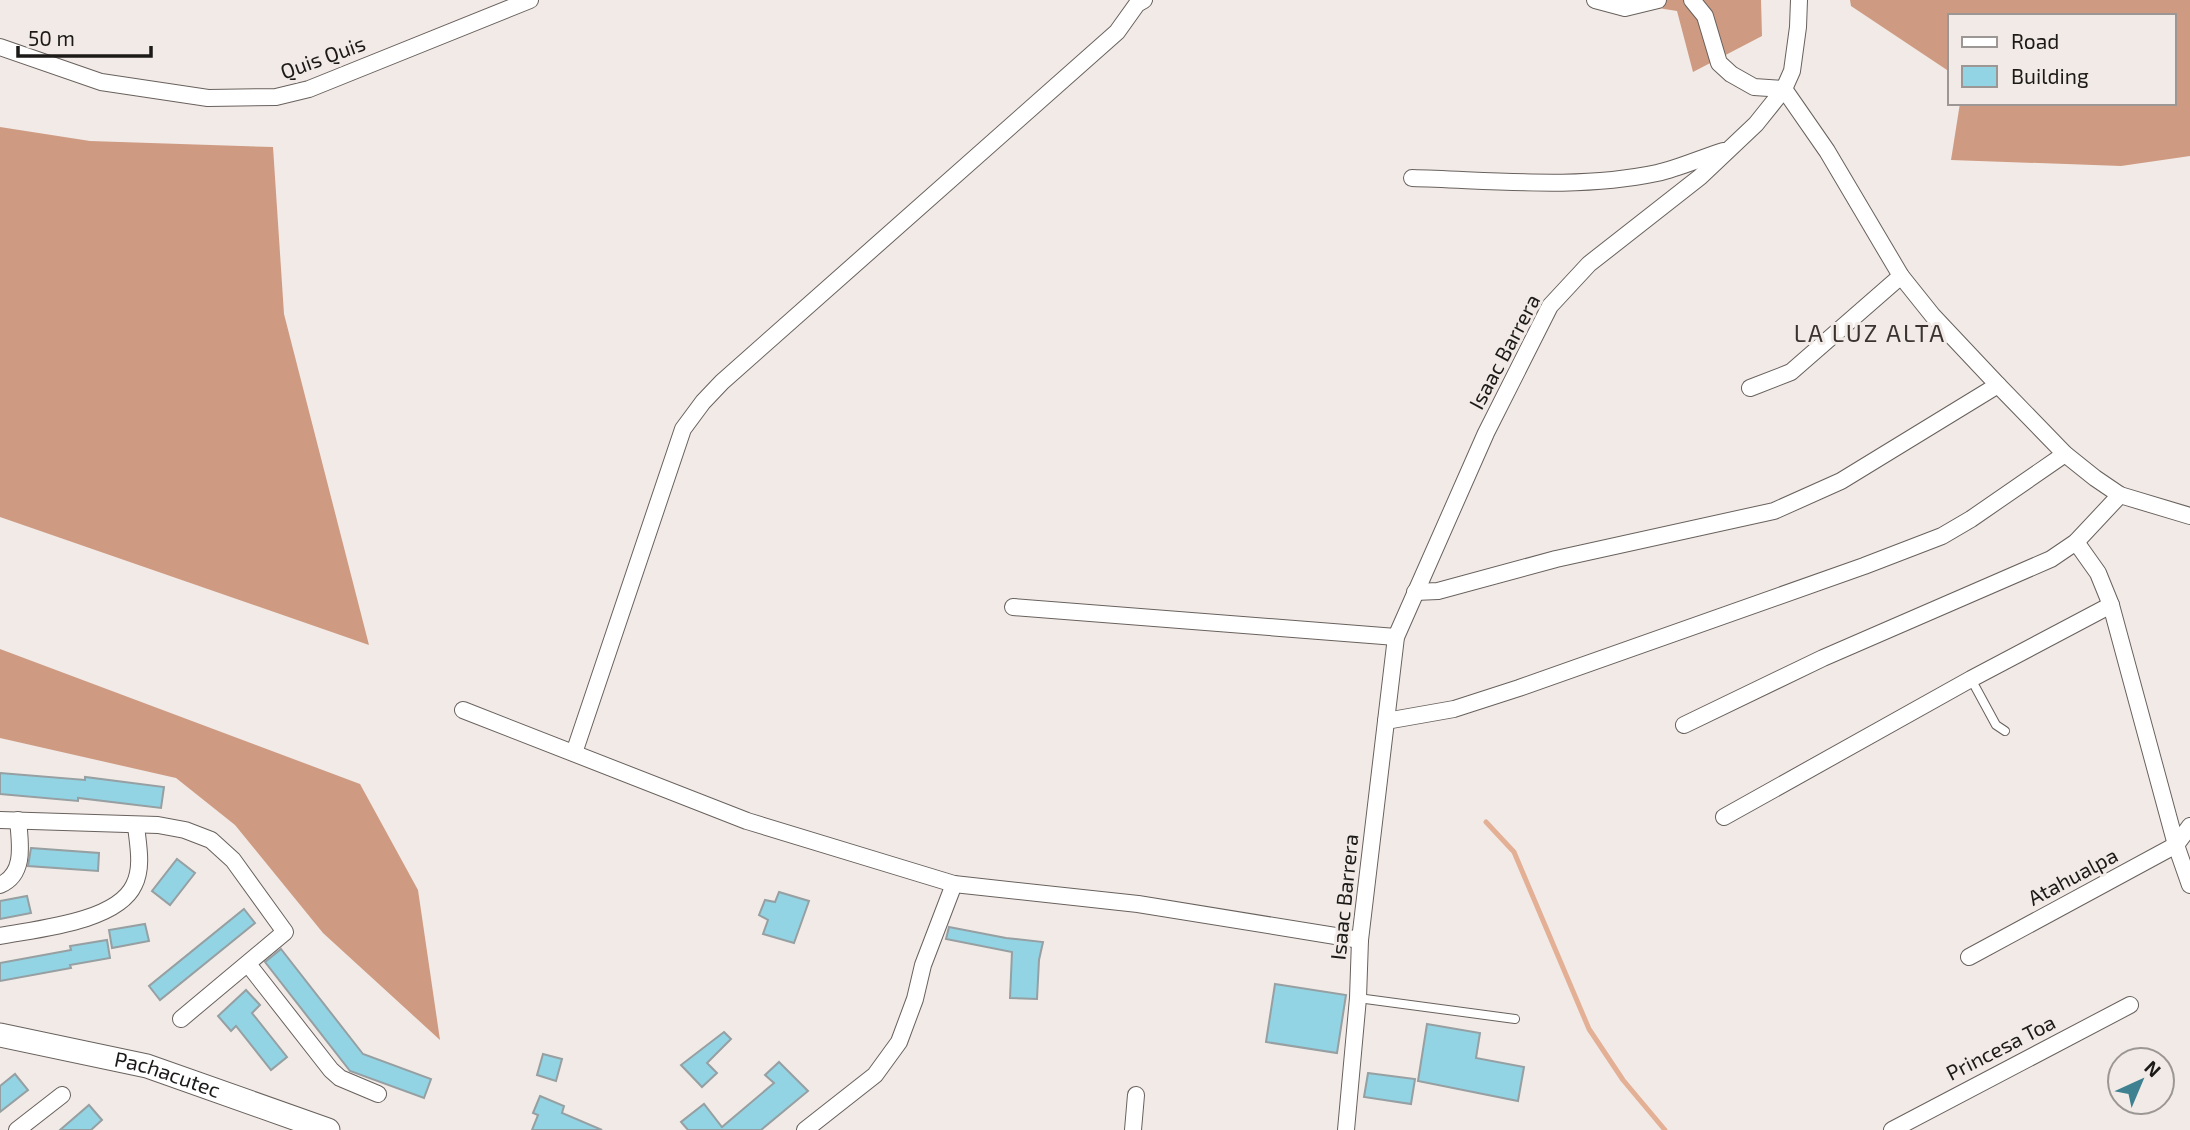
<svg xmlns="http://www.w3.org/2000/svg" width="2190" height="1130" viewBox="0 0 2190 1130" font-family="'Exo 2',sans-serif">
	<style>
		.forest { fill: #ce9b82 }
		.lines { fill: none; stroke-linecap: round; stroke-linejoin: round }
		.stream { stroke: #e3b096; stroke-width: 5 }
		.building { fill: #92d3e4; stroke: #969fa1; stroke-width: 2 }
		.lane-casing { stroke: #68615d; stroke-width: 10 }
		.street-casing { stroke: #68615d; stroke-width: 18 }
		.secondary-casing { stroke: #68615d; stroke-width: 25 }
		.lane { stroke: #fff; stroke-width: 8 }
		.street { stroke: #fff; stroke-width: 16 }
		.secondary { stroke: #fff; stroke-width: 23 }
		.labels { text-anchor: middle; stroke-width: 6; stroke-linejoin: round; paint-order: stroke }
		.street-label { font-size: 21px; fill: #1c1a18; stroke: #f2eae6 }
		.quarter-label { font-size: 24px; letter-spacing: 2px; fill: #3a3431; stroke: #f2eae6 }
	</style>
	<rect width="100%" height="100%" fill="#f2eae6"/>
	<g class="forest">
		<path d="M1607,0H1761L1762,36L1693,72L1677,11Z"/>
		<path d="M1850,0H2190V156L2121,166L1951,160L1960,103H2174V16H1950V72L1851,6Z"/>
		<path d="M0,127L90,141L273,147L284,314L369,645L0,517Z"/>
		<path d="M0,649L360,784L418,890L440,1040L323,933L235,825L176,778L0,738Z"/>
	</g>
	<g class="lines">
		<path class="stream" d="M1486,822L1514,852L1589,1029L1623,1080L1665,1130"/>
	</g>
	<g class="building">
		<path d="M0,773L85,780V777L164,787L161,808L78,798V801L0,794Z"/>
		<path d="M31,848L99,853L98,871L28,866Z"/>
		<path d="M177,859L195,873L170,905L152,891Z"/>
		<path d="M779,892L809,901L794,943L763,934L768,920L759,915L765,900L775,902Z"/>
		<path d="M27,896L31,913L0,919V901Z"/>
		<path d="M244,909L255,923L160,1000L149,986Z"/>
		<path d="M145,924L149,941L112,948L109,930Z"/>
		<path d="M949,927L1006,938L1043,942L1039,960L1037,999L1010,998L1012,952L946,939Z"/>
		<path d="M107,940L110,958L70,965L71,968L0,981V963L71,950L70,946Z"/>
		<path d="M281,949L363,1054L431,1079L424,1098L350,1071L265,962Z"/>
		<path d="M1275,984L1346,995L1337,1053L1266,1042Z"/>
		<path d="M246,990L260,1005L252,1013L287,1057L271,1070L236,1026L231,1031L218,1016Z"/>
		<path d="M1427,1024L1480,1033L1476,1058L1524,1067L1518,1101L1418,1081Z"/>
		<path d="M724,1032L731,1039L707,1063L717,1073L702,1087L681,1065Z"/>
		<path d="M543,1054L562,1059L556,1081L537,1075Z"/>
		<path d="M779,1062L808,1091L761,1130H688L681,1122L704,1104L722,1127L774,1083L765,1075Z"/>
		<path d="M1368,1073L1415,1079L1411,1104L1364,1097Z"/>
		<path d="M15,1074L28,1090L0,1112V1086Z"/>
		<path d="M540,1096L564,1106L562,1113L602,1130H532L538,1115L533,1113Z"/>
		<path d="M89,1105L102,1120L91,1130H60Z"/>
	</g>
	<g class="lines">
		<g class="lane-casing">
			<g id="lane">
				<path d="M1971,679L1996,725L2005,731"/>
				<path d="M1358,998L1515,1019"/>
			</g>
		</g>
		<g class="street-casing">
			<g id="street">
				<path d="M1595,0L1625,8L1658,0"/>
				<path d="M1692,0L1705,16L1719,63L1731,74L1754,87L1784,89"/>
				<path d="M0,47L101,82L208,98L276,97L309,89L530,0"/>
				<path d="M1784,89L1827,151L1901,276L1933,316L1998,385L2065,454L2095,478L2120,495L2190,516"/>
				<path d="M1412,178C1492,180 1577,190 1657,173C1679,168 1701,158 1723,151"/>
				<path d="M1750,388L1791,372L1901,276"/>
				<path d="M2076,542L2098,573L2111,605L2176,845L2190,885"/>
				<path d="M1415,592L1438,591L1556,559L1774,511L1841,481L1998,385"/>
				<path d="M1013,607L1396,637"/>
				<path d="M463,710L747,821L954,884L1138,904L1360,940"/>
				<path d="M1386,721L1454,709L1519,688L1864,566L1942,536L1971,519L2065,454"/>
				<path d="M1684,725L1823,658L2051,559L2076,542L2120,495"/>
				<path d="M574,753L683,429L703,402L722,382L1117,32L1137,4L1144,0"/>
				<path d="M1724,817L1971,679L2111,605"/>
				<path d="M0,820L158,825L185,830L211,840L233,860L285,932L181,1019"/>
				<path d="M0,885C26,874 20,843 18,820"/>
				<path d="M0,936C36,929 117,922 134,885C143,867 138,845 136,826"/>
				<path d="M1969,957L2176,845L2190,826"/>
				<path d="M248,964L331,1070L340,1078L378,1094"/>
				<path d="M17,1130L62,1095"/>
				<path d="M805,1130L875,1075L899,1042L915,999L923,965L954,884"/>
				<path d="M1133,1130L1136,1095"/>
				<path d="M1346,1130L1358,998L1360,940L1396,637L1486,433L1550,306L1589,264L1700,177L1756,124L1784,89L1792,71L1798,27L1799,0"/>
				<path d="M1892,1130L2130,1005"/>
			</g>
		</g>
		<g class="secondary-casing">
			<g id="secondary">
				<path id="s1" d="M0,1035L147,1066L328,1130"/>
			</g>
		</g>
		<use href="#lane" class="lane"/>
		<use href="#street" class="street"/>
		<use href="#secondary" class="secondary"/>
	</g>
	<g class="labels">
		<g class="street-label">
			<text transform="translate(323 58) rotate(-20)" y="7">Quis Quis</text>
			<text transform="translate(1505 352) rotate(-62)" y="7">Isaac Barrera</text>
			<text transform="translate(2073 877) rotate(-28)" y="7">Atahualpa</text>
			<text transform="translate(1345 897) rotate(-84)" y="7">Isaac Barrera</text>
			<text transform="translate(2001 1048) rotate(-27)" y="7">Princesa Toa</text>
			<text dy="7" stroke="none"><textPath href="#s1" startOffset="172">Pachacutec</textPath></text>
		</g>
		<g class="quarter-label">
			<text x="1870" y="342">LA LUZ ALTA</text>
		</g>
	</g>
	<rect x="1948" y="14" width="228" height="91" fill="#f2eae6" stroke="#9c9794" stroke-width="2"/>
	<rect x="1962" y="37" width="35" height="10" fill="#ffffff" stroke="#9c9794" stroke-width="2"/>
	<text x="2011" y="49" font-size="21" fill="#1c1a18">Road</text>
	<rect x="1962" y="66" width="35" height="21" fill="#92d3e4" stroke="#9c9794" stroke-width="2"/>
	<text x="2011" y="84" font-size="21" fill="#1c1a18">Building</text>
	<g transform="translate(2141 1081) rotate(44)"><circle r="33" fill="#f2eae6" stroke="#9c9794" stroke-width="2"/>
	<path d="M0-5L12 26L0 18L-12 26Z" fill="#3e8191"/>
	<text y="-10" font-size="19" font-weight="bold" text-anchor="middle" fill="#1c1a18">N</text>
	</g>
	<path d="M18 46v10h133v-10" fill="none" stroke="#1c1a18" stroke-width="3.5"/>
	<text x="28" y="46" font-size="21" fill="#1c1a18" stroke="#f2eae6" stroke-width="5" paint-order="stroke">50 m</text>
</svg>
